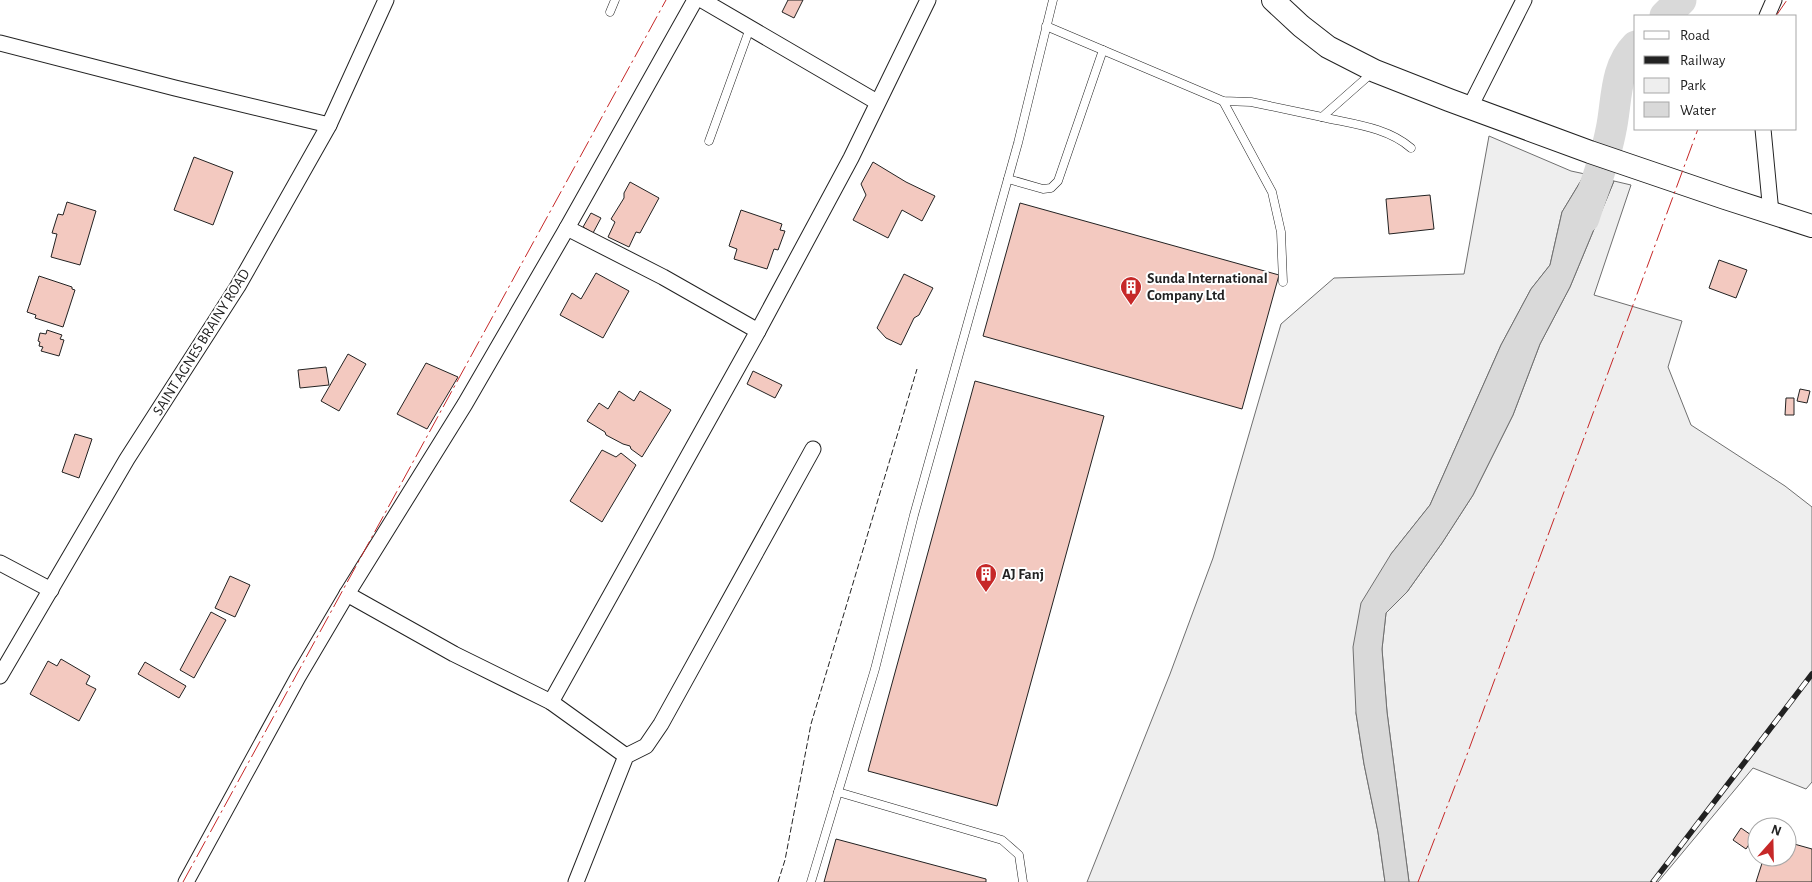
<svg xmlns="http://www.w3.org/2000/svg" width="1812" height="882" viewBox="0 0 1812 882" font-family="'Alegreya Sans',sans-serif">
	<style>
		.green { fill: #eee; stroke: #6f6f6f }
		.water { fill: #d9d9d9; stroke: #6f6f6f }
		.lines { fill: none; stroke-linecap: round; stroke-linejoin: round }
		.river { stroke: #d9d9d9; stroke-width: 31 }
		.building { fill: #f3c9c0; stroke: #222 }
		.lane-casing { stroke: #222; stroke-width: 9 }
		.street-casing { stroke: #222; stroke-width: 17 }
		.secondary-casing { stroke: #222; stroke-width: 24 }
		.lane { stroke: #fff; stroke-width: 8 }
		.street { stroke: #fff; stroke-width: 15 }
		.secondary { stroke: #fff; stroke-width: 22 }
		.rail-casing { stroke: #222; stroke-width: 5.5 }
		.rail { stroke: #fff; stroke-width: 4; stroke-dasharray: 11; stroke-linecap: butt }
		.fence { stroke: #222; stroke-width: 1; stroke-dasharray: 6 2.5; stroke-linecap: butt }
		.power { stroke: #c62828; stroke-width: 1; stroke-dasharray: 18 4 2.5 4; stroke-linecap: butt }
		.labels { text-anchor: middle; stroke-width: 4; stroke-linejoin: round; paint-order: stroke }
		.poi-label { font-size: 15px; font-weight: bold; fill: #222; stroke: #fff; text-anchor: start }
		.street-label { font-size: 15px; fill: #222; stroke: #fff }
	</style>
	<rect width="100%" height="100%" fill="#fff"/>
	<g class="green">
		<path d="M1489,136L1571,171L1585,174L1562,212L1550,265L1531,289L1501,345L1430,505L1391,554L1356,713L1364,764L1378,832L1385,882H1087L1170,674L1213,558L1281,324L1334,278L1464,274Z"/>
		<path d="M1614,181L1631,185L1594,295L1682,321L1668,367L1691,425L1785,486L1812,507V782L1806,789L1753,768L1658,882H1409L1387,712L1382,649L1386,613L1407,592L1442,543L1473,495L1513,415L1540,344L1570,287Z"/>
	</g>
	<path class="water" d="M1585,174L1614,181L1570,287L1540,344L1513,415L1473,495L1442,543L1407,592L1386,613L1382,649L1387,712L1409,882H1385L1378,832L1364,764L1356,713L1353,647L1361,603L1391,554L1430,505L1501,345L1531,289L1550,265L1562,212Z"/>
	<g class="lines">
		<g class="river">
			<path d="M1665,16L1681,0"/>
			<path d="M1584,218C1593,190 1606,158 1611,130C1617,103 1614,68 1636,46"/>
		</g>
	</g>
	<g class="building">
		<path d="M788,0H803L794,18L782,12Z"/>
		<path d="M194,157L233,172L213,225L174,210Z"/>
		<path d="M873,162L906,182L935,196L922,221L902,210L888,238L853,220L866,195L861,184Z"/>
		<path d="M630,182L659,198L640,233L636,232L629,247L608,237L615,222L611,219L624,198V193Z"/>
		<path d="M1430,195L1434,229L1389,234L1386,199Z"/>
		<path d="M67,202L96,211L80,265L51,257L57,234L52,233L58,214L63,215Z"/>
		<path d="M1020,203L1279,275L1242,409L983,336Z"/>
		<path d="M741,210L782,224L780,230L785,231L778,250L774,249L767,269L734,259L737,249L729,246Z"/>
		<path d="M591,213L601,218L593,233L583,227Z"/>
		<path d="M1719,260L1747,270L1736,298L1709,288Z"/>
		<path d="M596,273L629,291L603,338L560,315L572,293L581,299Z"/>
		<path d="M904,274L933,288L919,315L914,318L901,345L886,338L877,328Z"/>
		<path d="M39,276L72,287V289L75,290L63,327L35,318L36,315L27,312Z"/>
		<path d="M47,330L62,335L60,339L64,340L59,356L41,351L43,347L39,346L40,342L38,341L40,333L46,334Z"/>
		<path d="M348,354L366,364L339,411L321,401Z"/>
		<path d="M426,363L458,377L427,429L397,414Z"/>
		<path d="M326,367L329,385L300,388L298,370Z"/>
		<path d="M753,371L782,385L775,398L747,384Z"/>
		<path d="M975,381L1104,416L997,806L868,771Z"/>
		<path d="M1800,389L1810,391L1807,403L1797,401Z"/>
		<path d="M619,391L634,401L640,391L671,410L642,457L631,449L630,446L623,444L606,435L605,432L587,421L599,403L608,409Z"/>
		<path d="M1786,398H1794V415H1785Z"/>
		<path d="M75,434L92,439L79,478L62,472Z"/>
		<path d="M602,450L616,457L621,453L636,465L602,522L570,501Z"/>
		<path d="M230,576L250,585L235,617L215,608Z"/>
		<path d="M211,612L226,620L194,678L180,670Z"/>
		<path d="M61,659L90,676L86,684L96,689L79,721L30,694L48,661L57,666Z"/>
		<path d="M145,662L186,686L179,698L138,674Z"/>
		<path d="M1741,828L1754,837L1746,849L1733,840Z"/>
		<path d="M836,839L986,879V882H824Z"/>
		<path d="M1787,842L1812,849V882H1756L1764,857H1787Z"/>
	</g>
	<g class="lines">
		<g class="lane-casing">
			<g id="lane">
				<path d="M610,12L615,0"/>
				<path d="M1046,26L1223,101L1251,102L1322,117L1373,72"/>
				<path d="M1223,101L1272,192L1281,232L1283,282"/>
				<path d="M1322,117C1352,124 1387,127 1411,148"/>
				<path d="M709,141L750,28"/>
				<path d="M1008,179L1043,189L1051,188L1058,181L1103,50"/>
				<path d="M838,792L1002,840L1019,855L1023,882"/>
				<path d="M811,882L875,669L914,515L1018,143L1053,0"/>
			</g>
		</g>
		<g class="street-casing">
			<g id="street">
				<path d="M702,0L877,102"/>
				<path d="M1767,16L1774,0"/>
				<path d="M0,43L175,88L329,125"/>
				<path d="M1470,107L1524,0"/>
				<path d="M1763,129L1771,213"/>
				<path d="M758,331L851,158L928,0"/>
				<path d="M0,563L51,590"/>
				<path d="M347,594L454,654L551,702L626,756"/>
				<path d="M0,676L127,459L238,286L329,125L386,0"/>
				<path d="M551,702L758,331L663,277L567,228"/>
				<path d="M186,882L298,677L347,594L465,404L567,228L695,0"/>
				<path d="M576,882L626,756L646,746L661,724L813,449"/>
			</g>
		</g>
		<g class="secondary-casing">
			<path id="secondary" d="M1273,0L1301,26L1328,47L1375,71L1449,100L1590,152L1725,198L1812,226"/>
		</g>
		<use href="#lane" class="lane"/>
		<use href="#street" class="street"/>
		<use href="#secondary" class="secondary"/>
		<g class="rail-casing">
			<path id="rail" d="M1653,882L1812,674"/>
		</g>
		<use href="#rail" class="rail"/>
		<path class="fence" d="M778,882L785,860L811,724L917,369"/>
		<g class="power">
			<path d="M1776,16L1787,0"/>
			<path d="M183,882L666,0"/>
			<path d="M1418,882L1465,760L1698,129"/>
		</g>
	</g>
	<defs>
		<g id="building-pin" transform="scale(1.125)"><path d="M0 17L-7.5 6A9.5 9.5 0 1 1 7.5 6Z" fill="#c62828" stroke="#fff"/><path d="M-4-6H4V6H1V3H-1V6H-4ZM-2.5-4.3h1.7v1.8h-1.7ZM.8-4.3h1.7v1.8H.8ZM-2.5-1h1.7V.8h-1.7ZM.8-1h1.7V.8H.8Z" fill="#fff"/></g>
	</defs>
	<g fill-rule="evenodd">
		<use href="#building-pin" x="1131" y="287"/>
		<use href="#building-pin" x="986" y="574"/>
	</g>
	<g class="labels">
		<g class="poi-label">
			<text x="1147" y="283">Sunda International<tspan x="1147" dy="17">Company Ltd</tspan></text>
			<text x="1002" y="579">AJ Fanj</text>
		</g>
		<g class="street-label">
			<text transform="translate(201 342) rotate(-58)" y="5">SAINT AGNES BRAINY ROAD</text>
		</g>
	</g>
	<rect x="1634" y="15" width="162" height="115" fill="#ffffff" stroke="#a7a7a7"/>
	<rect x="1644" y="31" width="25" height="8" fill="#ffffff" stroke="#a7a7a7"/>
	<text x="1680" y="40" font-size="15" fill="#222222">Road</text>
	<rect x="1644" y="56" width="25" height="8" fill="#222222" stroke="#a7a7a7"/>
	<text x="1680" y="65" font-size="15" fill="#222222">Railway</text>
	<rect x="1644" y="78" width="25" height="15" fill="#eeeeee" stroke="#a7a7a7"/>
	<text x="1680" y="90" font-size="15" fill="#222222">Park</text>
	<rect x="1644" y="102" width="25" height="15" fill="#d9d9d9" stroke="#a7a7a7"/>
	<text x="1680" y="115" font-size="15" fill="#222222">Water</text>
	<g transform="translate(1772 842) rotate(20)"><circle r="24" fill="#ffffff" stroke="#a7a7a7"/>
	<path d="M0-4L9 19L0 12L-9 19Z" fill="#c62828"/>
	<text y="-8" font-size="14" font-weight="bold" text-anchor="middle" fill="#222222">N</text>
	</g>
</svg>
